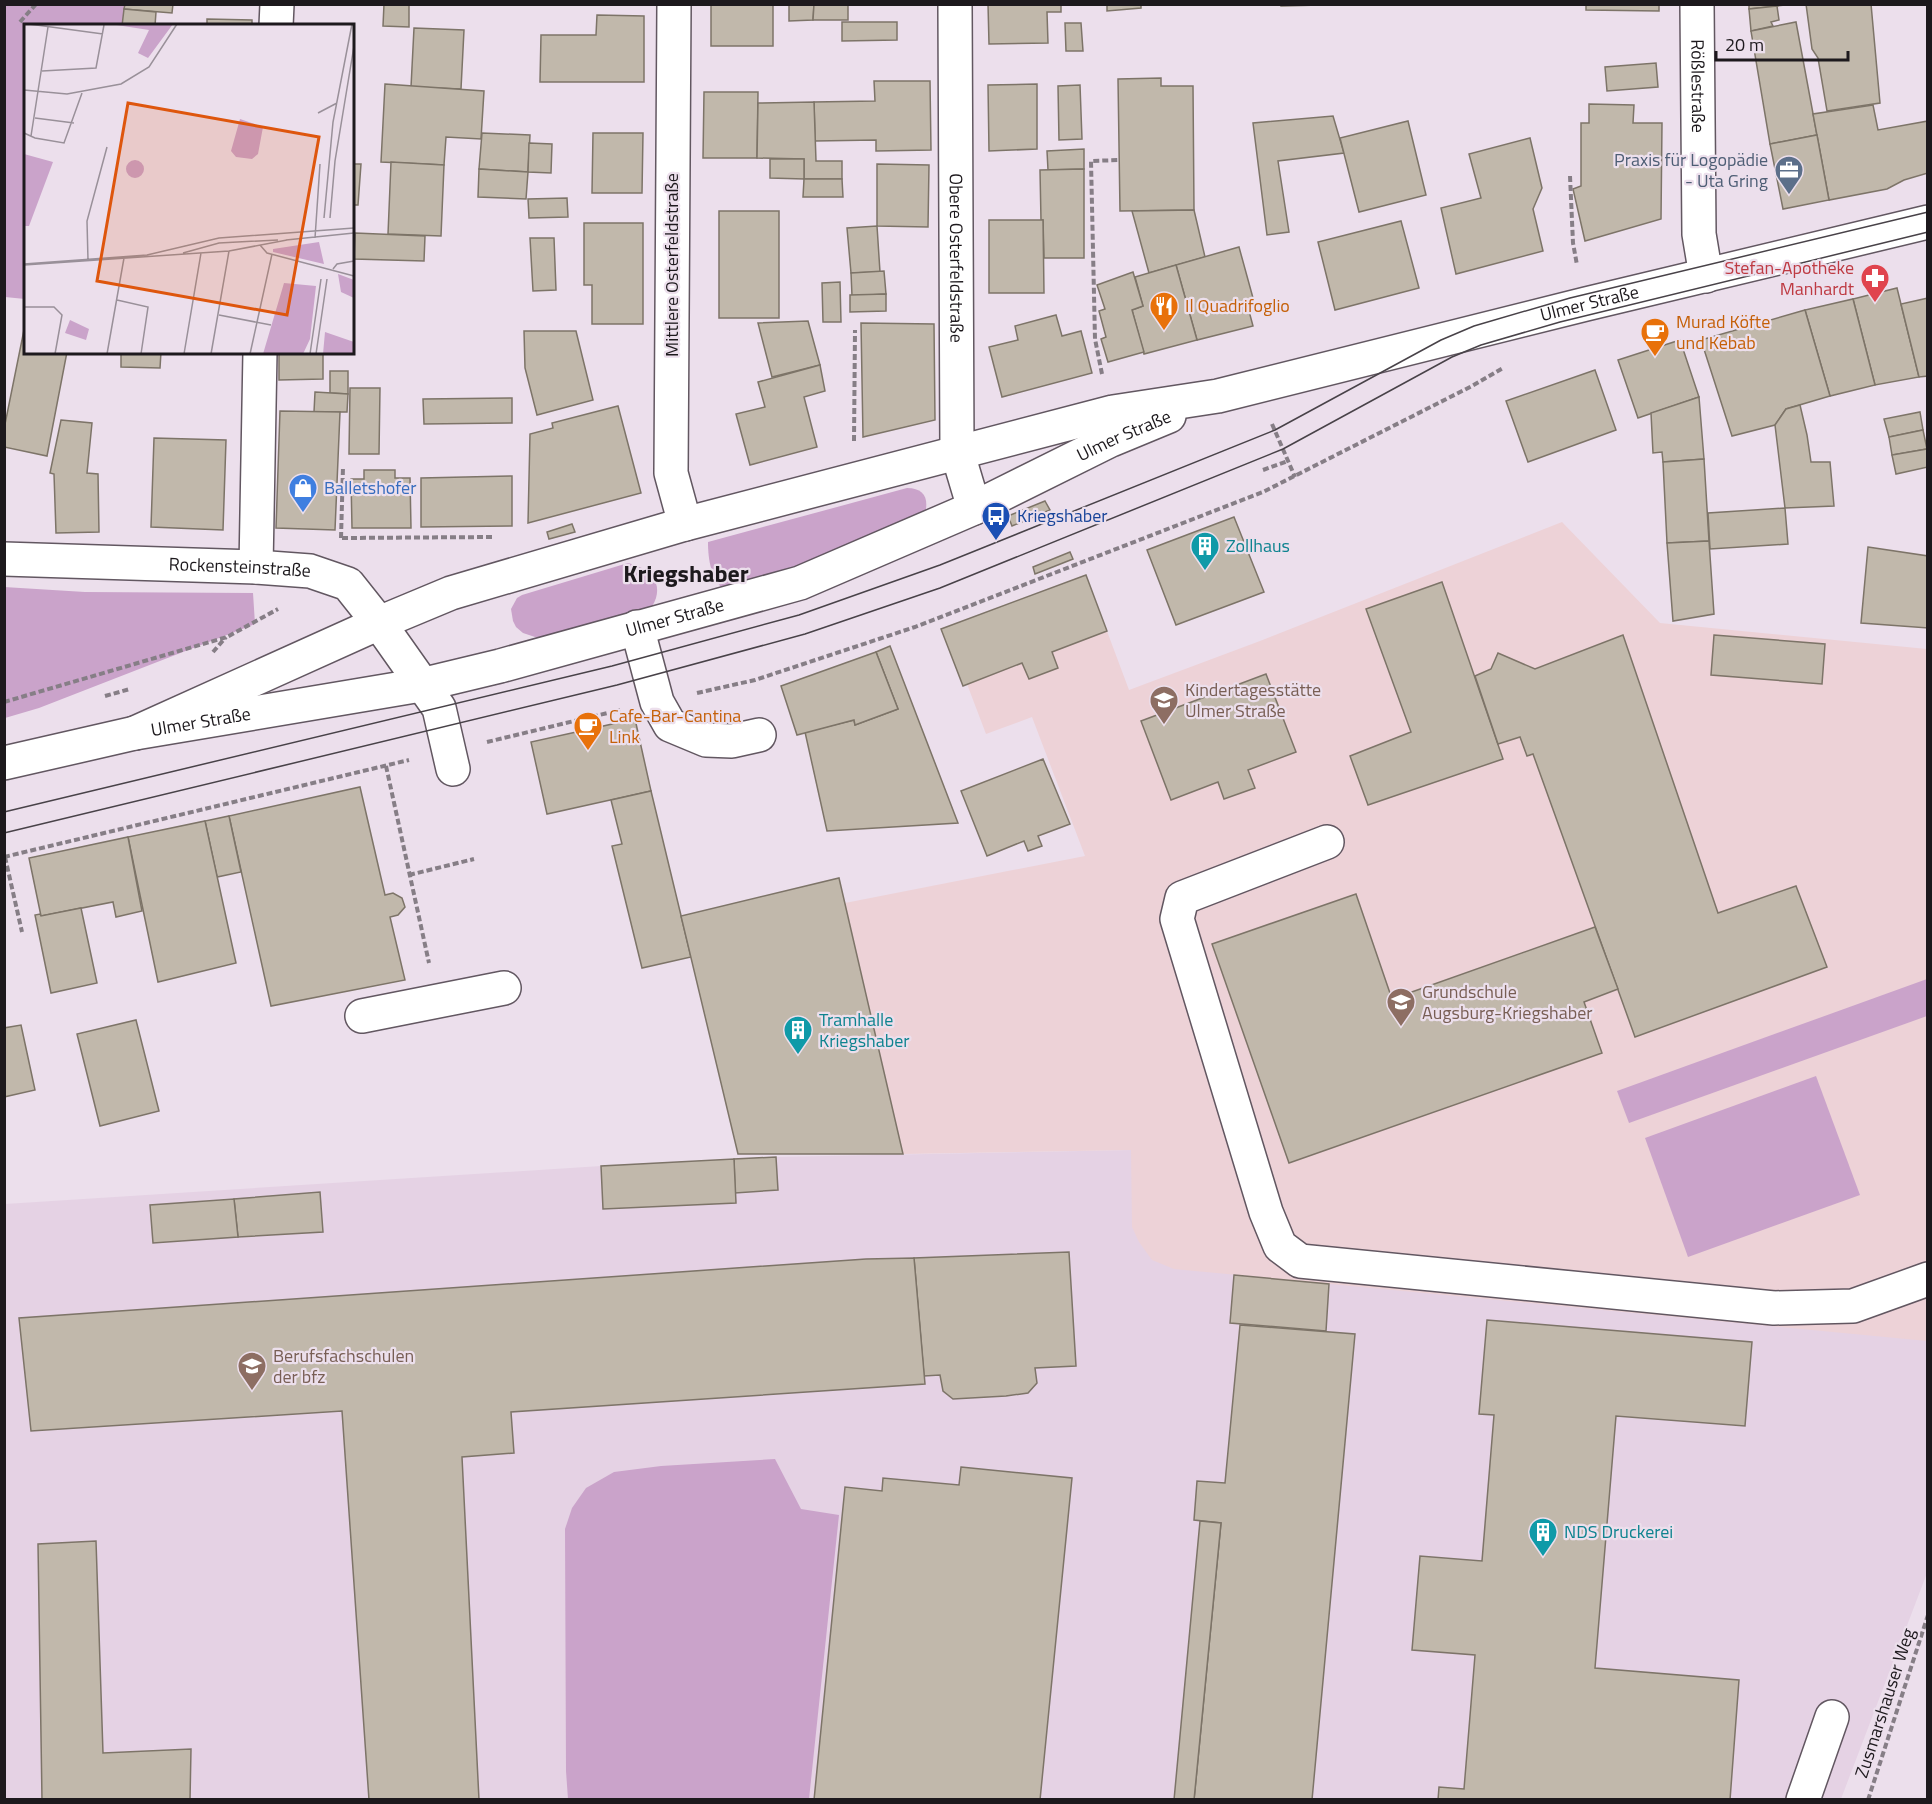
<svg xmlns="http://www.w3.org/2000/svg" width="1932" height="1804" viewBox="0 0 1932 1804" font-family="'Titillium Web',sans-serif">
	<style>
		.built { fill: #e5d2e4 }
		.education { fill: #edd2d7 }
		.green { fill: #caa3ca }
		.building { fill: #c1b8ab; stroke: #7d7468; stroke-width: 1.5 }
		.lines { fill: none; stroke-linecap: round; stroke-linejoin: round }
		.minor-casing { stroke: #625761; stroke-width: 36 }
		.path { stroke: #867e86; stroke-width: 4; stroke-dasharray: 6 3; stroke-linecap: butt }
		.minor { stroke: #fff; stroke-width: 33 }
		.tram { stroke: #484248; stroke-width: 1.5 }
		.labels { text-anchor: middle; stroke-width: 4.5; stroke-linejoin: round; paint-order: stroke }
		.street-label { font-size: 18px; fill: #1d191d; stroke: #ecdfec }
		.service-label { font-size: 18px; fill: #4e5e75; stroke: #ecdfec; text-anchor: end }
		.health-label { font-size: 18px; fill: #be3a42; stroke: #ecdfec; text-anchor: end }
		.food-label { font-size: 18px; fill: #c56008; stroke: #ecdfec; text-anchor: start }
		.shop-label { font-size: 18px; fill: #366cbe; stroke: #ecdfec; text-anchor: start }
		.transit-label { font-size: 18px; fill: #164399; stroke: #ecdfec; text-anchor: start }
		.culture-label { font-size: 18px; fill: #0d838f; stroke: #ecdfec; text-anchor: start }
		.education-label { font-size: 18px; fill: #785e54; stroke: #ecdfec; text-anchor: start }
		.district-label { font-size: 24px; font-weight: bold; fill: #1d191d; stroke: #ecdfec }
		.inset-road { fill: none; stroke: #999099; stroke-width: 1.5 }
		.view { fill: #de560d; fill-opacity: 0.15; stroke: #de560d; stroke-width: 3 }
		.inset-edge { fill: none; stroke: #1d191d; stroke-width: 3 }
	</style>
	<rect width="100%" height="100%" fill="#ecdfec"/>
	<path class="built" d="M1132,1150V1227L1369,1282L1927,1340V1573L1841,1799L5,1800V1204L601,1166L776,1157Z"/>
	<path class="education" d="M1562,522L1660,623L1927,649V1341L1174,1269L1152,1260L1139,1242L1132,1227L1131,1150L903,1154L845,903L1085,856L1032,717L986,734L967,684L963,686L941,629L1086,575L1129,690L1260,641Z"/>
	<g class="green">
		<path d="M4,5H125L122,25L26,26L25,299L5,297Z"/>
		<path d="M907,488C924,488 929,498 925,514L852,548L725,591C711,579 708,560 708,542Z"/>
		<path d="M628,563C653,569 667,587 649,611L548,638L535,637L523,633L516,627L513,621L511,609L517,598L522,595Z"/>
		<path d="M4,587L85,592L253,593L255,624L39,708L5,718Z"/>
		<path d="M1927,979V1016L1629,1123L1617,1091Z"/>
		<path d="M1816,1076L1860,1195L1688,1257L1645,1138Z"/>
		<path d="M775,1459L801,1509L839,1515L809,1799H568L566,1771L565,1529L572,1508L586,1488L614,1472L661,1466Z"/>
	</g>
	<g class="building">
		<path d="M125,4H173L172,13L124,9Z"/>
		<path d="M384,4H409V27L383,26Z"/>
		<rect x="711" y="4" width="62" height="42"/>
		<path d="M789,4H814L813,20L789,21Z"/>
		<path d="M814,4H848V20H813Z"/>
		<path d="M988,4H1061V12H1047L1048,43L989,44Z"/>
		<path d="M1107,4H1141V8L1107,11Z"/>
		<path d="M1281,4H1321V5L1281,6Z"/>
		<path d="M1586,4H1659V11L1586,10Z"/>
		<path d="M1749,4H1795L1749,9Z"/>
		<path d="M1806,4H1871L1880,103L1827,111L1818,58L1812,49Z"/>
		<path d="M1777,6L1779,20L1771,22L1773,26L1751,31L1749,9Z"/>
		<path d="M124,9L156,12L155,26H122Z"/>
		<path d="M597,15L644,16V82H540L541,35H596Z"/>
		<path d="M207,19L252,20V26H207Z"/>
		<path d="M842,22H897V40L842,41Z"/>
		<path d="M1796,22L1817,135L1770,144L1751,31Z"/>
		<path d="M1065,23H1081L1083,51H1066Z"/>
		<path d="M414,28L464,30L461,89L411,87Z"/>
		<path d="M1656,63L1658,87L1607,91L1605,67Z"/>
		<path d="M1161,78V86H1193L1194,210L1120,211L1118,79Z"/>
		<path d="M874,81H930L931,150L876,151V140L815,141L814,102L875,101Z"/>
		<path d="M385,84L484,91L481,139L446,137L444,165L381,162Z"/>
		<path d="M1037,84V149L989,151L988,85Z"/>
		<path d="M1080,85L1082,139L1059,140L1058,86Z"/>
		<path d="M704,92H758L757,158H703Z"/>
		<path d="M814,102L816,161H842V179H804V159L757,158L758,103Z"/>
		<path d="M1589,104L1634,105L1633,123H1662L1661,219L1585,241L1573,189L1581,186V123H1589Z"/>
		<path d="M1873,105L1878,130L1928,121V173L1904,180L1887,189L1829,200L1813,114Z"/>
		<path d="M1333,116L1344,153L1278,161L1289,232L1267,235L1253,123Z"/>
		<path d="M1408,121L1426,195L1359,212L1340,138Z"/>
		<path d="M482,133L530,135L528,172L479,169Z"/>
		<path d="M593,133H643L642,193H592Z"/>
		<path d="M1817,135L1829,200L1783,209L1770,144Z"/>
		<path d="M1530,138L1542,188L1533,209L1543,251L1456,274L1441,208L1481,198L1469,154Z"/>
		<path d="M529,143L552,144L551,173L528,172Z"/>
		<path d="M1084,149V169L1048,170L1047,151Z"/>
		<path d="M770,159H804V179L770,178Z"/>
		<path d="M391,162L444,165L441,236L388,234Z"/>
		<path d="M352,164H361L358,205H352Z"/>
		<path d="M877,164L929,165L928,227L877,226Z"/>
		<path d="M479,169L528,172L526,199L478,197Z"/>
		<path d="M1084,169V258H1044L1043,220H1041L1040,170Z"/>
		<path d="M804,179H842L843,197H803Z"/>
		<path d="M567,198L568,217L529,218L528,199Z"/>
		<path d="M1194,210L1205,257L1149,273L1132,211Z"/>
		<rect x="719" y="211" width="60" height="107"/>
		<path d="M989,220H1043L1044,293H989Z"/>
		<path d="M1401,221L1419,288L1335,310L1318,242Z"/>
		<path d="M584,223H643V324H592V285H584Z"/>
		<path d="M877,226L880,272L851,273L847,228Z"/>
		<path d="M355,233L425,236L424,261L354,259Z"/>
		<path d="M530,238H554L556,290L533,291Z"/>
		<path d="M1239,247L1253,298L1246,300L1253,326L1197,340L1176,265Z"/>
		<path d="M1176,265L1197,340L1144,354L1132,310L1143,306L1135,277Z"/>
		<path d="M884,271L886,294L852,296L851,273Z"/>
		<path d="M1133,272L1143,306L1132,310L1144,352L1108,362L1101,339L1106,337L1099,311L1105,309L1097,285Z"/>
		<path d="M840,282L841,322H823L822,283Z"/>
		<path d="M1897,288L1919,377L1875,385L1853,299Z"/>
		<path d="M886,294V311L850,312V295Z"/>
		<path d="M1928,298V376L1919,377L1901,304Z"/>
		<path d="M1853,299L1875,385L1830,396L1805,310Z"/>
		<path d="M1805,310L1830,396L1786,409L1775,425L1732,436L1701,340Z"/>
		<path d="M1056,315L1062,336L1081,331L1092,373L1002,397L989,347L1018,340L1015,326Z"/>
		<path d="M26,320V352H67L47,456L4,447V429Z"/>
		<path d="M808,321L820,365L772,377L758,323Z"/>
		<path d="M861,323L934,324L935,420L863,437Z"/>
		<path d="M524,331H576L593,400L537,415L525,368Z"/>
		<path d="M1680,340L1699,397L1638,418L1618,360Z"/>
		<path d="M121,352H161L160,368L121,367Z"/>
		<path d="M279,352H323V379L279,380Z"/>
		<path d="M820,365L825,391L804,397L817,447L750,465L736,414L765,407L758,382Z"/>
		<path d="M1595,370L1616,430L1528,462L1506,401Z"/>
		<path d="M330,371H348V394L330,393Z"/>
		<path d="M350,388H380L379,454H349Z"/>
		<path d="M315,392L348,394L347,412H314Z"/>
		<path d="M1699,397L1704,459L1663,462L1662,452L1653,453L1651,413Z"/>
		<path d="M512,398V423L424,424L423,399Z"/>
		<path d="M1800,405L1807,435L1811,462H1830L1834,506L1785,508L1775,425L1786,409Z"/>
		<path d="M618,406L641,493L528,523L530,434L553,428L552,423Z"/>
		<path d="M280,411L340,412L335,530L276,528Z"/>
		<path d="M1920,412L1923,430L1889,437L1884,419Z"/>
		<path d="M61,420L92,423L87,473L98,474L99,532L56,533L54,474L50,473Z"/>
		<path d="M1923,430L1927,449L1892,455L1889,437Z"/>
		<path d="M154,438L226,440L223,530L151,527Z"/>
		<path d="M1927,449L1928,467L1896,474L1892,455Z"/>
		<path d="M1704,459L1709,541L1667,543L1663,462Z"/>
		<path d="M364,470H395V478H410L411,528H352L351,479H364Z"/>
		<path d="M512,476V526L421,527V478Z"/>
		<path d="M1045,501L1050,510L1012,526L1008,516Z"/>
		<path d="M1785,508L1788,544L1710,549L1708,513Z"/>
		<path d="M1234,517L1264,592L1176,625L1147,550Z"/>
		<path d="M572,524L575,532L549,539L547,532Z"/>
		<path d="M1709,541L1714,614L1673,621L1667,543Z"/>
		<path d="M1868,547L1928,556V628L1861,623Z"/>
		<path d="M1070,552L1073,559L1035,574L1033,567Z"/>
		<path d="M1086,575L1107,631L1052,652L1058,668L1029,679L1022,663L963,686L941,629Z"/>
		<path d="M1442,582L1503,759L1368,805L1350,756L1411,732L1366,609Z"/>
		<path d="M1623,635L1718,913L1796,886L1827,967L1635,1037L1533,754L1527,756L1520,737L1498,744L1475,676L1491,669L1498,653L1535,669Z"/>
		<path d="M1714,635L1825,644L1822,684L1711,675Z"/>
		<path d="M890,646L958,823L827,831L805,732L854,720L855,725L898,709L876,652Z"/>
		<path d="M876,652L898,709L855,725L854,720L797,735L781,686Z"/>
		<path d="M1266,674L1296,752L1248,770L1255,788L1224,799L1218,782L1171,800L1141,721Z"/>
		<path d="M635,719L651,791L547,814L531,742Z"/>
		<path d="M1043,759L1070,824L1038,836L1042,846L1028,851L1024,841L987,856L961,791Z"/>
		<path d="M360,787L385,895L393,893L402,898L405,907L398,915L390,917L405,980L271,1006L229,816Z"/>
		<path d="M651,791L691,957L642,968L612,846L622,844L611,800Z"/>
		<path d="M229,816L241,872L217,877L205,821Z"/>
		<path d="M205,821L236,963L158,982L128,837Z"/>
		<path d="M128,837L142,911L116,917L113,902L41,916L29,858Z"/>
		<path d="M839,878L903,1154H738L681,916Z"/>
		<path d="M1356,894L1392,999L1595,927L1618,989L1584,1002L1602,1053L1289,1163L1212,944Z"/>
		<path d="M81,908L97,983L51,993L35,915L40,914L41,916Z"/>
		<path d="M136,1020L159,1111L100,1126L77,1034Z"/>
		<path d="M21,1025L35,1090L4,1097V1028Z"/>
		<path d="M776,1157L778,1190L735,1193L734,1159Z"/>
		<path d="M734,1159L736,1203L603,1209L601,1166Z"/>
		<path d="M320,1192L323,1232L238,1237L234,1199Z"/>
		<path d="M234,1199L238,1237L153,1243L150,1205Z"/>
		<path d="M1069,1252L1076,1366L1035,1368L1037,1383L1028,1393L1006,1396L953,1399L943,1391L940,1375L924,1376L914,1258Z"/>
		<path d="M914,1258L925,1384L511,1412L514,1453L462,1457L479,1800H369L342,1411L31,1431L19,1318L866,1259Z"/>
		<path d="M1234,1275L1329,1284L1326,1331L1230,1323Z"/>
		<path d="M1487,1320L1752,1342L1745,1426L1616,1416L1595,1668L1739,1680L1730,1800H1438L1439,1787L1464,1789L1475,1655L1412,1650L1420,1556L1482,1561L1494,1415L1479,1414Z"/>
		<path d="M1240,1325L1355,1334L1312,1800H1194L1221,1523L1194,1520L1197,1481L1225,1483Z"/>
		<path d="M961,1467L1072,1478L1040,1800H814L845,1487L882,1491L883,1478L959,1485Z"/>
		<path d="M1200,1521L1221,1523L1194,1800H1174Z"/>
		<path d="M96,1541L103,1753L191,1749L190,1800H42L38,1544Z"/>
	</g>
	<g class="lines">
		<g class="minor-casing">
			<g id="minor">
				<path d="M674,4L671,473L685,524"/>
				<path id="s1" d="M955,4L957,451L974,508"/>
				<path id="s2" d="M1697,4L1699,234L1706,276"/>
				<path d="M276,26L277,4"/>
				<path id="s3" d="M4,559L256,567L310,571L348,584L379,623L439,708L453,769"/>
				<path d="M256,567L260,352"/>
				<path d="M637,627L657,702L670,725L706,740L732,741L759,735"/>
				<path id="s4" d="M135,733L379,623L451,593L685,524L1113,412L1218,396L1586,304L1928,222"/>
				<path id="s5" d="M4,763L135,733L421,685L500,666L800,583L974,508L1111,440L1169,416"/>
				<path d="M1327,842L1182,898L1177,919L1266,1212L1280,1246L1300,1261L1774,1308L1853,1306L1928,1279"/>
				<path d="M362,1016L504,988"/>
				<path d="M1803,1800L1832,1717"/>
			</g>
		</g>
		<g class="path">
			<path d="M20,22L36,4"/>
			<path d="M1570,176L1573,243L1577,265"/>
			<path d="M1102,374L1095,339L1091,161L1120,160"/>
			<path d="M1272,424L1295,477"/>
			<path d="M854,441L855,330"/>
			<path d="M1263,470L1288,461"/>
			<path d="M341,538L343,467"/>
			<path d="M342,538L493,537"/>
			<path d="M213,652L226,637"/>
			<path d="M697,693L755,680L915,627L1263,492L1472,386L1503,368"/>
			<path d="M105,696L130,689"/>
			<path d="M4,702L227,637L278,609"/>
			<path d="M487,742L620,710"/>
			<path d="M386,766L429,963"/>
			<path d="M4,857L409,760"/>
			<path d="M5,857L22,932"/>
			<path d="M409,875L474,859"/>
			<path d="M1868,1800L1928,1615"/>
		</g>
		<use href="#minor" class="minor"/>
		<g class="tram">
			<path d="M4,812L612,666L799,615L940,565L1275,430L1441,340L1474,326L1570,298L1928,212"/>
			<path d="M4,833L617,685L805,634L940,588L1283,449L1452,357L1481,345L1560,322L1928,232"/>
		</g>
	</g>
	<defs>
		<g id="office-pin" transform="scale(1.5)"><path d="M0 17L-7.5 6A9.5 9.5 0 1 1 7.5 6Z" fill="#5c6f8a" stroke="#ecdfec"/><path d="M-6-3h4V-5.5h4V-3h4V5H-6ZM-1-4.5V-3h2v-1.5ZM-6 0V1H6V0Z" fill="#fff"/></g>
		<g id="pharmacy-pin" transform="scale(1.5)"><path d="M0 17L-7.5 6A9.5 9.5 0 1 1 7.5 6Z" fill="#e0444e" stroke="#ecdfec"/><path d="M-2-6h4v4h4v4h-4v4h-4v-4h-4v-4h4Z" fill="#fff"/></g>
		<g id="restaurant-pin" transform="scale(1.5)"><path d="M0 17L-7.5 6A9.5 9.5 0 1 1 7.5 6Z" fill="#e8710a" stroke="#ecdfec"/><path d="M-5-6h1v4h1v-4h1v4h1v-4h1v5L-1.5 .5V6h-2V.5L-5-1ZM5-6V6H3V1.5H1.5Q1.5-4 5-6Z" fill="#fff"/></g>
		<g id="cafe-pin" transform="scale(1.5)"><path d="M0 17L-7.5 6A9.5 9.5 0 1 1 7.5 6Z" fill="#e8710a" stroke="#ecdfec"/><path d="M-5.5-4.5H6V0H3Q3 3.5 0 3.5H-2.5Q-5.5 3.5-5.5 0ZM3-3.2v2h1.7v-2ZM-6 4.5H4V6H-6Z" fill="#fff"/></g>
		<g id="shop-pin" transform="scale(1.5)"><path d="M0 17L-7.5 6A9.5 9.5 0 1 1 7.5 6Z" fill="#3f7fe0" stroke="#ecdfec"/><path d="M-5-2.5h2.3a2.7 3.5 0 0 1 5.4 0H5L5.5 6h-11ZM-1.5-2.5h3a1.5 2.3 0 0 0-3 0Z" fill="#fff"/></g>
		<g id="bus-pin" transform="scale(1.5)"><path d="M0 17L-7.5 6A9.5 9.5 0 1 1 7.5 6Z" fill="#1a4fb4" stroke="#ecdfec"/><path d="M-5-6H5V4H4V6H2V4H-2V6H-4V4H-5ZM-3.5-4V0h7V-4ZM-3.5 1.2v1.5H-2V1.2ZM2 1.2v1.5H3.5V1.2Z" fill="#fff"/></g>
		<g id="building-pin" transform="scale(1.5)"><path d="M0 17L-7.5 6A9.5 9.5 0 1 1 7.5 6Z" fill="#0f9aa8" stroke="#ecdfec"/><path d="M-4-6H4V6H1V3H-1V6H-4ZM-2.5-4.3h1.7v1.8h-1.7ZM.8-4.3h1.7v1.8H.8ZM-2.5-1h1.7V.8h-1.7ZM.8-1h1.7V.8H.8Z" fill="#fff"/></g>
		<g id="school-pin" transform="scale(1.5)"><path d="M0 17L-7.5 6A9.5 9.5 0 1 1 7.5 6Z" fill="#8d6e63" stroke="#ecdfec"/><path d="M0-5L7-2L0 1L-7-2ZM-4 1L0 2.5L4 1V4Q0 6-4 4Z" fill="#fff"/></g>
	</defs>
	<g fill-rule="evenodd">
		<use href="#office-pin" x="1789" y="170"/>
		<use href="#pharmacy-pin" x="1875" y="278"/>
		<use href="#restaurant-pin" x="1164" y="306"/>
		<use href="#cafe-pin" x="1655" y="332"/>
		<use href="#shop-pin" x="303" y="488"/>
		<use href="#bus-pin" x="996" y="516"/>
		<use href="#building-pin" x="1205" y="546"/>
		<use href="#school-pin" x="1164" y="700"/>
		<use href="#cafe-pin" x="588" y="726"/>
		<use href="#school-pin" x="1401" y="1002"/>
		<use href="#building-pin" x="798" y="1030"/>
		<use href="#school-pin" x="252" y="1366"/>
		<use href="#building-pin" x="1543" y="1532"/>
	</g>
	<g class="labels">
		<g class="street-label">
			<text dy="6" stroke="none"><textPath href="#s2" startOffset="82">Rößlestraße</textPath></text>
			<text dy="6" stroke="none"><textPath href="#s1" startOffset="254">Obere Osterfeldstraße</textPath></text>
			<text transform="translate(672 265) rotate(-90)" y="6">Mittlere Osterfeldstraße</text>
			<text dy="6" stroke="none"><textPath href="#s4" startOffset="1521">Ulmer Straße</textPath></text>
			<text dy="6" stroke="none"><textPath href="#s5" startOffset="1173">Ulmer Straße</textPath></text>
			<text dy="6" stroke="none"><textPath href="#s3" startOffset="236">Rockensteinstraße</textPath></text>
			<text dy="6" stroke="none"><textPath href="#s5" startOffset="687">Ulmer Straße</textPath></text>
			<text dy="6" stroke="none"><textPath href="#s5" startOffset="201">Ulmer Straße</textPath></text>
			<text transform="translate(1885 1703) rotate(-72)" y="6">Zusmarshauser Weg</text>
		</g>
		<g class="service-label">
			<text x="1768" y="166">Praxis für Logopädie<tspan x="1768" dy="21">- Uta Gring</tspan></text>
		</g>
		<g class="health-label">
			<text x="1854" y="274">Stefan-Apotheke<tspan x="1854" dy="21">Manhardt</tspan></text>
		</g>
		<g class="food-label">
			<text x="1185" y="312">Il Quadrifoglio</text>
			<text x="1676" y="328">Murad Köfte<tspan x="1676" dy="21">und Kebab</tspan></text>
			<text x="609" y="722">Cafe-Bar-Cantina<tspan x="609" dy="21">Link</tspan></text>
		</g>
		<g class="shop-label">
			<text x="324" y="494">Balletshofer</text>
		</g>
		<g class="transit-label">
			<text x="1017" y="522">Kriegshaber</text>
		</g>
		<g class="culture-label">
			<text x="1226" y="552">Zollhaus</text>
			<text x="819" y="1026">Tramhalle<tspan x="819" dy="21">Kriegshaber</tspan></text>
			<text x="1564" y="1538">NDS Druckerei</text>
		</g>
		<g class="education-label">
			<text x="1185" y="696">Kindertagesstätte<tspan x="1185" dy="21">Ulmer Straße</tspan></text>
			<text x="1422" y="998">Grundschule<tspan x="1422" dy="21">Augsburg-Kriegshaber</tspan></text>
			<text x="273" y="1362">Berufsfachschulen<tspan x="273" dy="21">der bfz</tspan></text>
		</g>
		<g class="district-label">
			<text x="686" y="582">Kriegshaber</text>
		</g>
	</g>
	<g transform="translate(24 24)">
		<rect width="330" height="330" fill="#ecdfec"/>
		<path d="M86,0H149L124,34L114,29L125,6ZM216,95L239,103L234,130L228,135L212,133L207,127ZM0,130L29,138L5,202H0ZM102 145a9 9 0 1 1 18 0a9 9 0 1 1-18 0ZM295,218L300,240L249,228V225ZM314,250L330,256V274L317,268ZM260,259L292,262L286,315L279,330H239ZM46,296L65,305L62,316L41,309ZM301,308L330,318V330H299Z" fill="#caa3ca"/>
		<path class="inset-road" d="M5,0L79,10M18,47L72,44L80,1M0,66L43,70L97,60L125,43L153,0M294,89L313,79M11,94L50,99M0,109L11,114L40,119L58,69M7,112L24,3M300,194L309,98L328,0M306,194L311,137L330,22M291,214L296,140M262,216L330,209M236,221L243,229L330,252M159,229L195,219L254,216M64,236L63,197L83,123M0,240L123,231L195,214L330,204M0,241L205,227L263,216M309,245L313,240L330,237M93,276L124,283L117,330M0,283H30L38,291L31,330M195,291L247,301M83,330L100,234M160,330L177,229M187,330L205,227M226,330L248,230M286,330L297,255M292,330L303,255"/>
		<path class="view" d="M104,79L295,113L263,291L73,257Z"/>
		<rect width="330" height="330" class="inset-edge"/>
	</g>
	<rect width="1932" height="1804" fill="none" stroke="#1d191d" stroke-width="12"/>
	<path d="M1716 51v9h132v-9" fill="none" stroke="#1d191d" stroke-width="3"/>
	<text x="1725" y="51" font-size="18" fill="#1d191d" stroke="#ecdfec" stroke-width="4.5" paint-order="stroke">20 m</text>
</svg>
